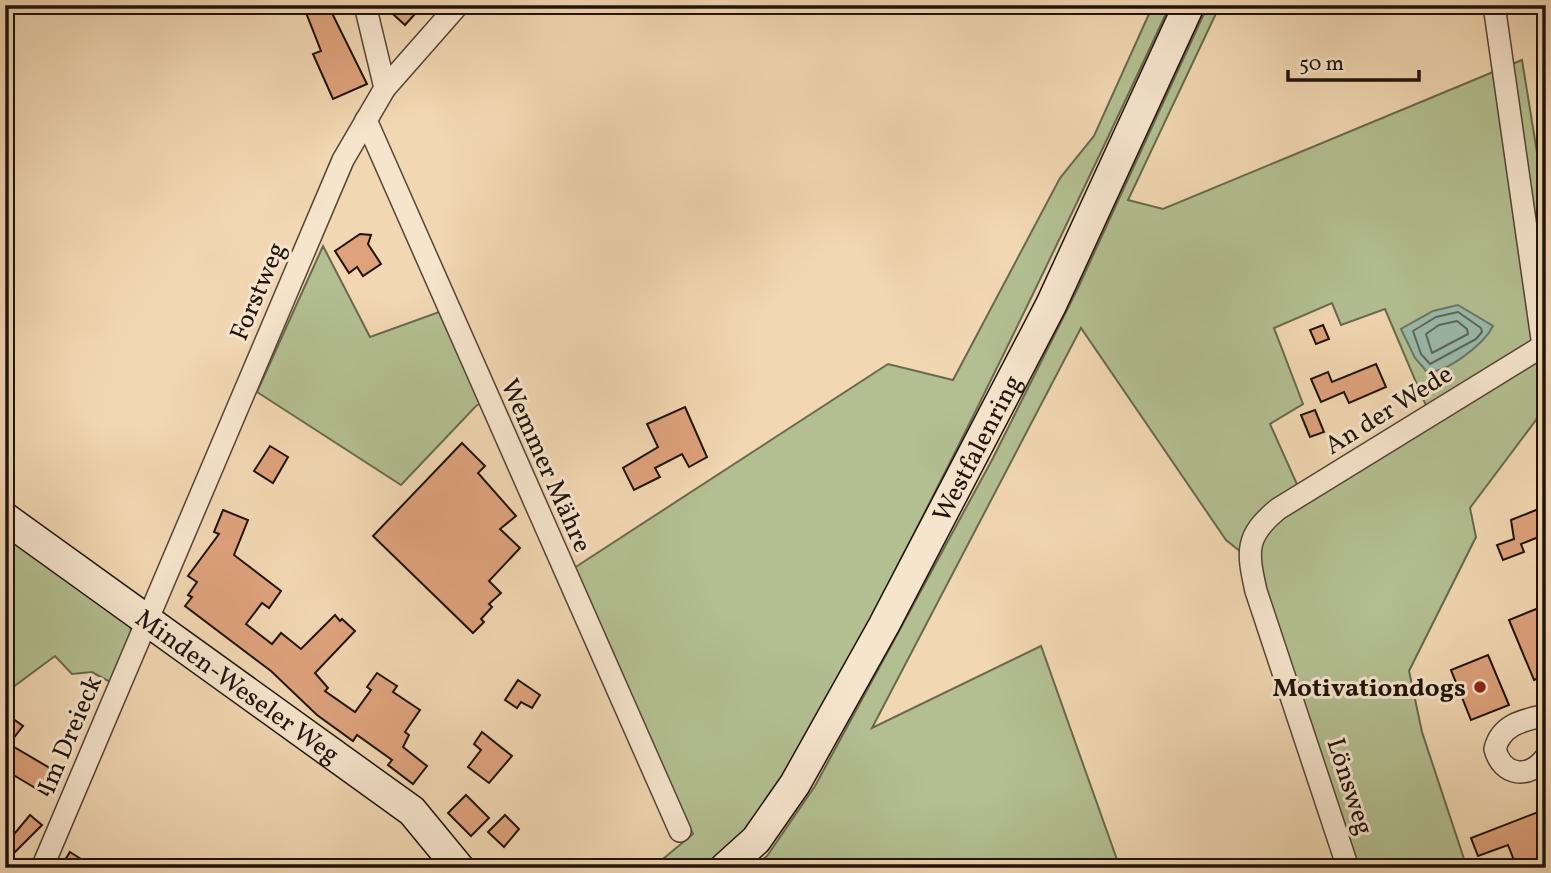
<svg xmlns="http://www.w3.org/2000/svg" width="1551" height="873" viewBox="0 0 1551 873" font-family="Vollkorn,serif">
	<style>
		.green { fill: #b3bf91; stroke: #69694e; stroke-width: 2; fill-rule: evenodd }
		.water { fill: #9bbaaa; stroke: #69776b; stroke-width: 2 }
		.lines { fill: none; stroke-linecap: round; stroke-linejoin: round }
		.shore { stroke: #5d665b; stroke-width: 2 }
		.building { fill: #dea27c; stroke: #1f130c; stroke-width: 2 }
		.street-casing { stroke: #544436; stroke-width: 24 }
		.secondary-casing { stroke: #1f130c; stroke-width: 33 }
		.street { stroke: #f6e5cd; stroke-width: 21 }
		.secondary { stroke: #f6e5cd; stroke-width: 30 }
		.poi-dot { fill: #8f2418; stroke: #f6e5cd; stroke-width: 2.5 }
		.labels { text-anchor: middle; stroke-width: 6; stroke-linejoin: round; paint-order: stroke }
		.street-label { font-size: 26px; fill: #1f130c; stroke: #f6e5cd }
		.poi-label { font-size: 26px; font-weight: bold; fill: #1f130c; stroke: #f6e5cd; text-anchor: end }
	</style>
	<rect width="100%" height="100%" fill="#f1d7b2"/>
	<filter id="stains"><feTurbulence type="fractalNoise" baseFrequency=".00286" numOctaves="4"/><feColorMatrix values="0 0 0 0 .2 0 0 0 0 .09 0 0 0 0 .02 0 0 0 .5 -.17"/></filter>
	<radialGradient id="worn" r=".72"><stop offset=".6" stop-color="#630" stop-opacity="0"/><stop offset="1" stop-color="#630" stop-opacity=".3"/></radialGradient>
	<g class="green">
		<path d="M1153,5H1170C1083,192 995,376 901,559C849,662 794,789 709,868H652L693,834L571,570L888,364L953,380L1060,178L1094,136Z"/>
		<path d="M1208,5H1220L1128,200L1163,209L1522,60L1546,208V397L1536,420L1470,508L1476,537L1409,671L1422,732L1467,868H1359L1256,564L1226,540L1081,328L872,728L1041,646L1120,868H751L767,856L815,786L993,458L1078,288ZM1332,303L1341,325L1385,309L1433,422L1304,500L1270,424L1303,404L1274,328Z"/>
		<path d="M323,246L370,337L453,307L492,397L476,406L401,485L257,392Z"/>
		<path d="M5,531L128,621L131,630L112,683L92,672L72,674L55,656L5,693Z"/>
	</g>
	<path class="water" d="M1458,305L1493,326C1484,344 1447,373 1427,372L1415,358L1401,329L1433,311Z"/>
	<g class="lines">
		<g class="shore">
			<path d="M1458,312L1481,328L1482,332L1476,339L1430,364L1421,354L1413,331L1436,317Z"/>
			<path d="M1457,321L1467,329L1468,334L1432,353L1426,334L1439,325Z"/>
		</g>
	</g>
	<g class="building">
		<path d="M303,5H328L367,84L333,99L313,54L321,51Z"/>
		<path d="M383,5H423L405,25Z"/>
		<path d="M360,234L371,235L368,244L381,264L363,276L357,267L349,273L335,251Z"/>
		<path d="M1323,325L1329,339L1316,344L1310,330Z"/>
		<path d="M1376,364L1386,387L1349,403L1344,392L1321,402L1311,379L1328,372L1332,382Z"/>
		<path d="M685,407L707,457L689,467L682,454L655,468L660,477L634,490L623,468L658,447L647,424Z"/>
		<path d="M1315,410L1324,432L1310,437L1301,415Z"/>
		<path d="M462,443L485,466L478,473L516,516L500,529L520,548L489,581L501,593L489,604L492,607L481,619L484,622L473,633L373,536Z"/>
		<path d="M270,446L288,457L273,483L254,471Z"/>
		<path d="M1546,506V534L1521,544L1524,552L1503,560L1497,545L1514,539L1511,520Z"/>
		<path d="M223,510L248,520L234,555L281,591L269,608L262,603L246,624L272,644L281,633L301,649L335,615L340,621L342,619L355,631L315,673L328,688L325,691L355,712L371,690L367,687L377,673L397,686L393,692L420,710L405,732L409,735L403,747L427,766L413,784L388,765L392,760L357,735L353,741L317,715L271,671L185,606L192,597L188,595L197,582L188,576L219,534L214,532Z"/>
		<path d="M1546,605V675L1534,680L1509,620Z"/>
		<path d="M1488,655L1509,705L1471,720L1451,670Z"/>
		<path d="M518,680L540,695L532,708L521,702L517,708L505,700Z"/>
		<path d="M5,713L23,726L9,744L60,774L47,795L5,770Z"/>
		<path d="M482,732L512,756L489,783L468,767L481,750L474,744Z"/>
		<path d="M466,795L489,818L471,836L448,813Z"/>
		<path d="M1546,809V868H1517L1508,845L1478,856L1471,838Z"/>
		<path d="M30,815L42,825L5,862V845Z"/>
		<path d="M505,815L519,829L504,847L488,832Z"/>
		<path d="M70,852L95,868H60Z"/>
	</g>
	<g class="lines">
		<g class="street-casing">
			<g id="street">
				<path d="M365,5L385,88"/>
				<path d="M1494,5L1543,346"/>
				<path d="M366,120L680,831"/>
				<path d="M1546,715C1524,720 1501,724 1495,749C1502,776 1529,780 1546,757"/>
				<path d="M42,868L343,160L385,88L458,5"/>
				<path d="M1348,868L1256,591C1247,551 1245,536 1278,509L1546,344"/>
			</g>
		</g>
		<g class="secondary-casing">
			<g id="secondary">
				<path id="s1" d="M5,518L412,811L459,868"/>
				<path id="s2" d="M725,868L756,840L795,784L884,625L1051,305L1189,5"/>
			</g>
		</g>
		<use href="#street" class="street"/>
		<use href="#secondary" class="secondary"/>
	</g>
	<circle class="poi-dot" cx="1480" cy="687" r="7"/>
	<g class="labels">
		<g class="street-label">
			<text transform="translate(257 291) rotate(-67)" y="9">Forstweg</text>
			<text transform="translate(1388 409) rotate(-32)" y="9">An der Wede</text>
			<text dy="9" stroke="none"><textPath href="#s2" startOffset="492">Westfalenring</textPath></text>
			<text transform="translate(547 465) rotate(66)" y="9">Wemmer Mähre</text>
			<text dy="9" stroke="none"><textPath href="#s1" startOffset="287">Minden-Weseler Weg</textPath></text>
			<text transform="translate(69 734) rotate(-67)" y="9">Im Dreieck</text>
			<text transform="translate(1351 786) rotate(72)" y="9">Lönsweg</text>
		</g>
		<g class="poi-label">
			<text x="1466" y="696">Motivationdogs</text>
		</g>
	</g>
	<rect width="1551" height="873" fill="none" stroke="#f1d7b2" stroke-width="28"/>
	<rect x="7" y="7" width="1537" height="859" fill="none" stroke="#1f130c" stroke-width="3.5"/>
	<rect x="14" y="14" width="1523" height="845" fill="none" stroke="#1f130c" stroke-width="2"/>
	<path d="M1288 70v10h131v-10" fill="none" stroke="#1f130c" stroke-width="3.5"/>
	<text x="1299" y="70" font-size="21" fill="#1f130c" stroke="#f6e5cd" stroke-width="5" paint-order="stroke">50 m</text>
	<rect width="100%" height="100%" filter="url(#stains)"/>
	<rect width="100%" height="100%" fill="url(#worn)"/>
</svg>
